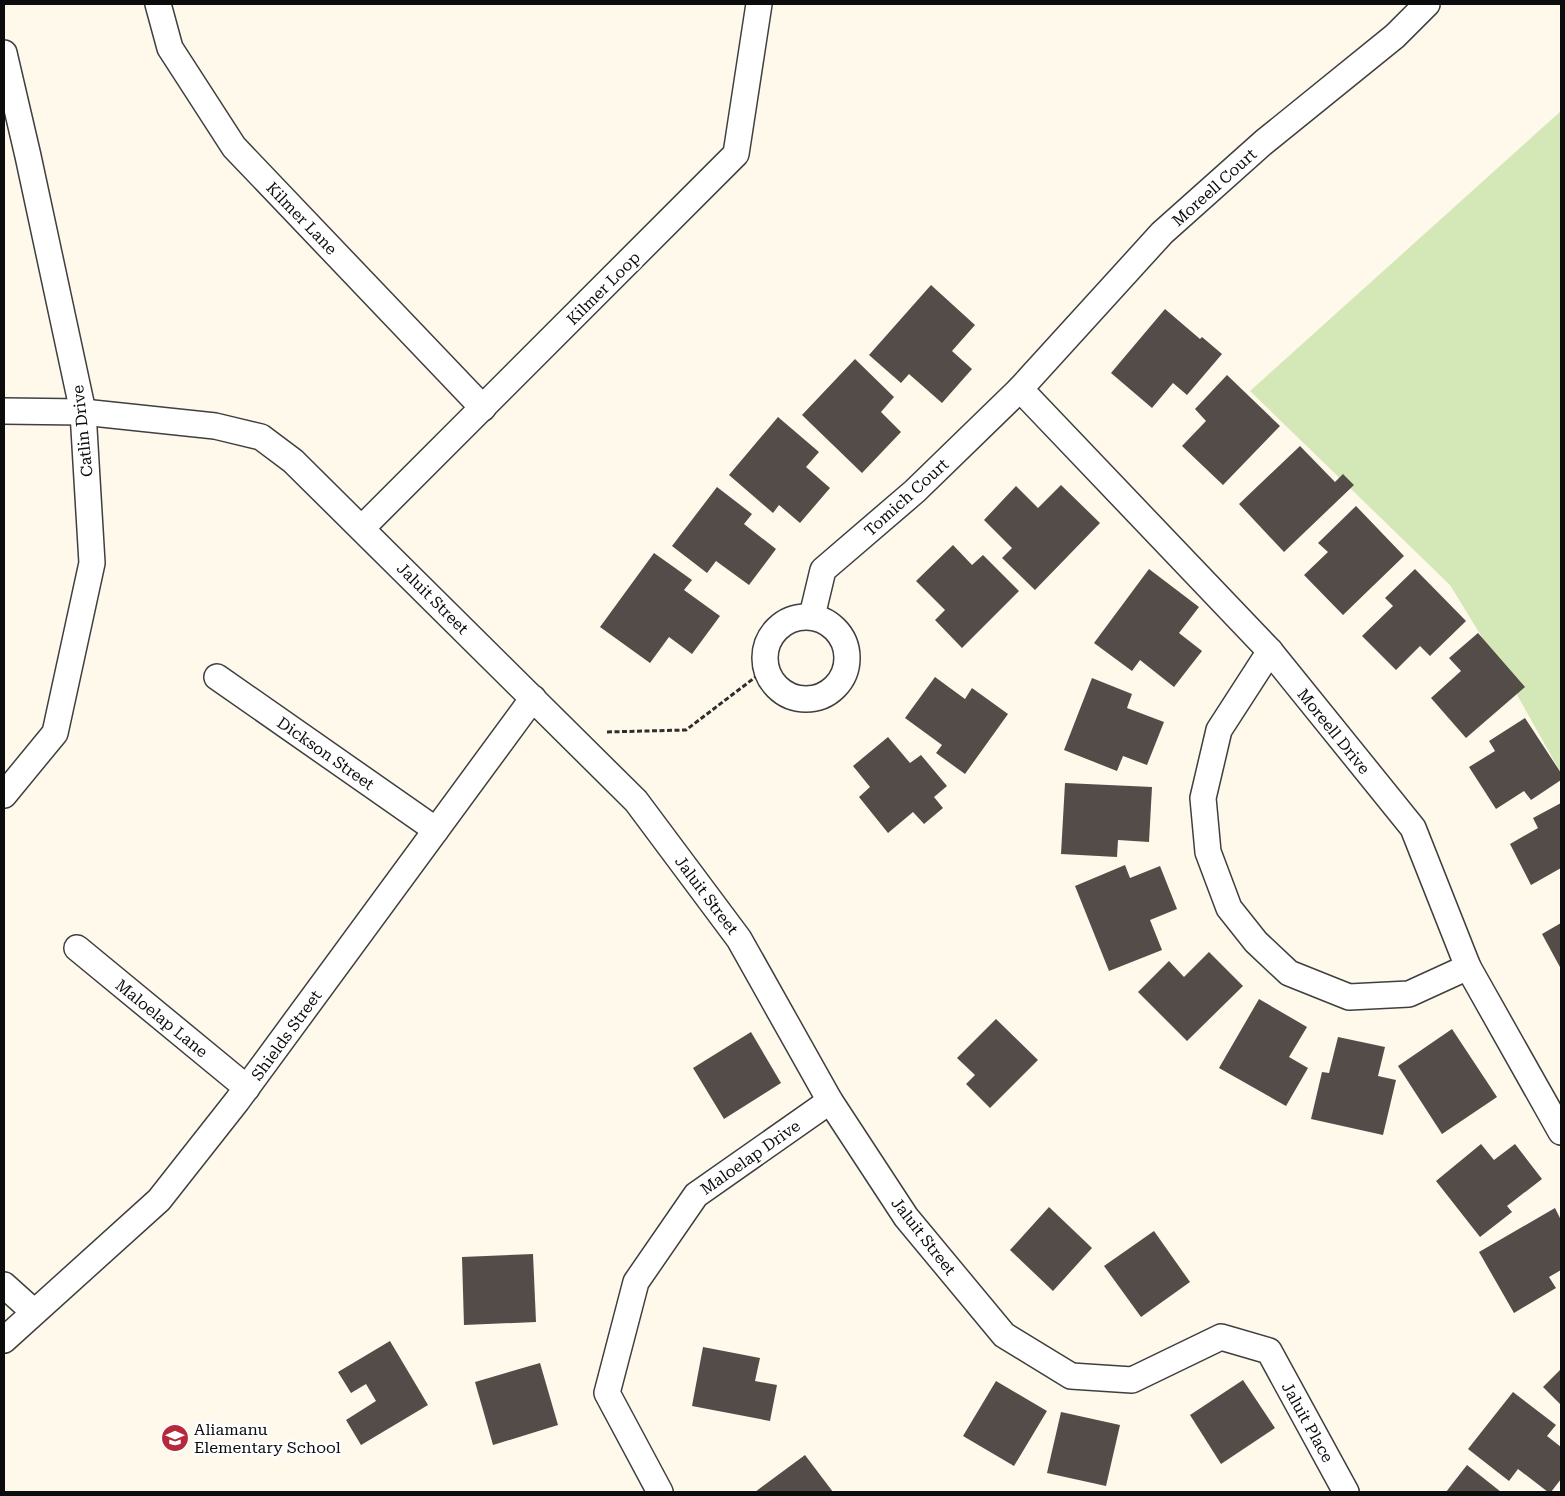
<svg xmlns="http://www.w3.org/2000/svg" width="1565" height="1496" viewBox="0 0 1565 1496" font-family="'Roboto Serif',serif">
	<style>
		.green { fill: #d4e7b6 }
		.building { fill: #544c48 }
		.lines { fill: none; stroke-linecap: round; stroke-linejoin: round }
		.minor-casing { stroke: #3f3f3f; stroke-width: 28 }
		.path { stroke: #2e2e2e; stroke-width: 3; stroke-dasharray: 5 2.5; stroke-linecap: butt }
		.minor { stroke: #fff; stroke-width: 25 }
		.labels { text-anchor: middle; stroke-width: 5; stroke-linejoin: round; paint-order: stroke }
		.street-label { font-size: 16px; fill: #0c0c0c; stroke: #fff }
		.poi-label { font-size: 16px; fill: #0c0c0c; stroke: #fff; text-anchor: start }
	</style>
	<rect width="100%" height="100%" fill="#fef9eb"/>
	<path class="green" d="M1561,111V773L1512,686L1450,585L1250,391Z"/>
	<g class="building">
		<path d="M931,285L975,325L952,351L972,369L942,403L909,374L901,383L869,355Z"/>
		<path d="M1165,309L1200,339L1202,337L1222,354L1187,395L1173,383L1152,408L1111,373Z"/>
		<path d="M855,359L894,397L881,412L901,432L862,473L802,415Z"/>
		<path d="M1227,375L1280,426L1223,485L1182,446L1206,421L1195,409Z"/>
		<path d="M778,417L819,452L806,467L830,488L800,523L779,505L773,513L729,475Z"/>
		<path d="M1300,446L1335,482L1343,474L1354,485L1284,552L1239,504Z"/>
		<path d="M1061,485L1100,523L1035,590L1002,558L1012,548L984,520L1016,486L1038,508Z"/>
		<path d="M717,487L752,514L744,524L776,549L749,585L716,561L707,573L672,546Z"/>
		<path d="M1356,506L1404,556L1343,615L1304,575L1328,552L1318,543Z"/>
		<path d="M953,545L972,565L983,555L1019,591L962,648L935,620L945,610L916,581Z"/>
		<path d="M654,553L692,580L684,590L720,616L692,654L669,637L650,663L600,627Z"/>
		<path d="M1149,569L1199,607L1179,633L1202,651L1174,687L1140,660L1132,671L1094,643Z"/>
		<path d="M1415,569L1466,621L1430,656L1420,646L1396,670L1362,636L1393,606L1385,598Z"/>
		<path d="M1478,633L1525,687L1466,738L1431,698L1461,671L1449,658Z"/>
		<path d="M935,677L965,699L972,688L1008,714L965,774L936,753L942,745L905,718Z"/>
		<path d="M1092,678L1132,694L1127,708L1164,722L1147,765L1123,756L1117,771L1064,750Z"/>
		<path d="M1525,718L1561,773V780L1531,800L1524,791L1496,809L1469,767L1495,751L1489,741Z"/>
		<path d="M888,737L910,763L921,755L947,786L934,797L943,808L924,824L913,812L888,833L859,797L870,787L853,766Z"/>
		<path d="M1065,783L1152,787L1149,842L1118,840L1117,857L1061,854Z"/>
		<path d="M1561,803V868L1531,885L1510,844L1538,828L1533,818Z"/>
		<path d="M1125,865L1130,878L1160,866L1177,909L1150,920L1162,950L1109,971L1075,886Z"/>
		<path d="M1561,923V969L1542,934Z"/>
		<path d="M1209,952L1243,986L1187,1041L1138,992L1169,961L1184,977Z"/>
		<path d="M1259,999L1307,1027L1289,1057L1308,1068L1286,1106L1219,1068Z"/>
		<path d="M996,1019L1038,1060L990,1108L966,1084L975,1075L957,1058Z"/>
		<path d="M1452,1029L1497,1097L1442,1134L1398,1066Z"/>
		<path d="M751,1032L781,1083L724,1119L693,1068Z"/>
		<path d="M1338,1037L1385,1047L1378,1076L1396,1080L1383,1135L1311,1119L1322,1072L1329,1073Z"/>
		<path d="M1481,1144L1494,1160L1515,1144L1542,1179L1507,1206L1512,1212L1480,1237L1436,1181Z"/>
		<path d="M1049,1207L1092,1248L1053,1291L1010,1250Z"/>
		<path d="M1555,1208L1561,1220V1270L1549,1277L1556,1288L1514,1313L1479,1252Z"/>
		<path d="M1154,1231L1190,1282L1141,1317L1104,1266Z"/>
		<path d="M533,1254L536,1322L464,1325L462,1257Z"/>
		<path d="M390,1341L428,1405L361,1445L346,1420L376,1401L366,1384L351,1393L338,1372Z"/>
		<path d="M703,1347L760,1358L755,1381L777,1385L770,1421L692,1406Z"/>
		<path d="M540,1363L558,1425L493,1445L475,1382Z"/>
		<path d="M1561,1369V1405L1543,1387Z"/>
		<path d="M1243,1380L1275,1428L1221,1464L1190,1415Z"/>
		<path d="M996,1381L1047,1411L1014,1466L963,1436Z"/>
		<path d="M1513,1392L1556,1425L1547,1436L1561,1447V1479L1551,1492H1548L1518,1469L1509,1481L1468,1449Z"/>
		<path d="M1061,1412L1120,1425L1106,1486L1047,1473Z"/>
		<path d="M805,1455L833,1492H755Z"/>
		<path d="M1467,1465L1501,1492H1446Z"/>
	</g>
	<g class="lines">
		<g class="minor-casing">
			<g id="minor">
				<path d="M158,4L170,48L234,147L483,408"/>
				<path d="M4,53L28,156L83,412L92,563L55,733L4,795"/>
				<path d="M1020,389L1270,651L1413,828L1468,967L1561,1132"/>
				<path d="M4,411L83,412L215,426L261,437L293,461L636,801L739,939L830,1101L906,1217L1004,1335L1071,1376L1132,1380L1221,1337L1269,1351L1346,1492"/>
				<path d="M362,528L736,154L759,4"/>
				<path d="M812,616L823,570L915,491L1020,389L1162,233L1264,142L1395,36L1427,4"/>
				<circle cx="806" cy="658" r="41"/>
				<path d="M1270,651L1219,730L1203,798L1208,852L1229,908L1256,942L1289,973L1349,997L1409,994L1468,967"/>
				<path d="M217,677L436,830"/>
				<path d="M77,948L247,1088"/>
				<path d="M4,1285L34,1312"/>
				<path d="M4,1340L159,1200L237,1101L533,698"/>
				<path d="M660,1492L607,1393L636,1282L696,1195L830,1101"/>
			</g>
		</g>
		<path class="path" d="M607,732L686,730L766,669"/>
		<use href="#minor" class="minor"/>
	</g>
	<defs>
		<g id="school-disc" transform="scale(1.4375)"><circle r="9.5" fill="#b6293c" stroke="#fff"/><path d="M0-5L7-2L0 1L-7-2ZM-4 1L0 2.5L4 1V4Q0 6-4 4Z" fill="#fff"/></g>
	</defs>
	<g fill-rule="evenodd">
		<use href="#school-disc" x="175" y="1438"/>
	</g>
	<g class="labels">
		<g class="street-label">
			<text transform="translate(1214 187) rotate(-42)" y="6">Moreell Court</text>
			<text transform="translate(302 218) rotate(46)" y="6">Kilmer Lane</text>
			<text transform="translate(603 288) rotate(-45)" y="6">Kilmer Loop</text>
			<text transform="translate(82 431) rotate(-96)" y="6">Catlin Drive</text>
			<text transform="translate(906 497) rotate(-42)" y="6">Tomich Court</text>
			<text transform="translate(433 598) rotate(45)" y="6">Jaluit Street</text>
			<text transform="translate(1334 731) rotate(51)" y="6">Moreell Drive</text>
			<text transform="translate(326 753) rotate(35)" y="6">Dickson Street</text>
			<text transform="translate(707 895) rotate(53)" y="6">Jaluit Street</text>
			<text transform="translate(162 1018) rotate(39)" y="6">Maloelap Lane</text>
			<text transform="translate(286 1035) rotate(-54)" y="6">Shields Street</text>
			<text transform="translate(750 1157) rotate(-35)" y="6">Maloelap Drive</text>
			<text transform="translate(924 1236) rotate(52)" y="6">Jaluit Street</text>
			<text transform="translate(1308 1422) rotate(61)" y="6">Jaluit Place</text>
		</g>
		<g class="poi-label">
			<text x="194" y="1435">Aliamanu<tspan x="194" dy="18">Elementary School</tspan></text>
		</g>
	</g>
	<rect width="1565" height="1496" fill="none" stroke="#0c0c0c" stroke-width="10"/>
</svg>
